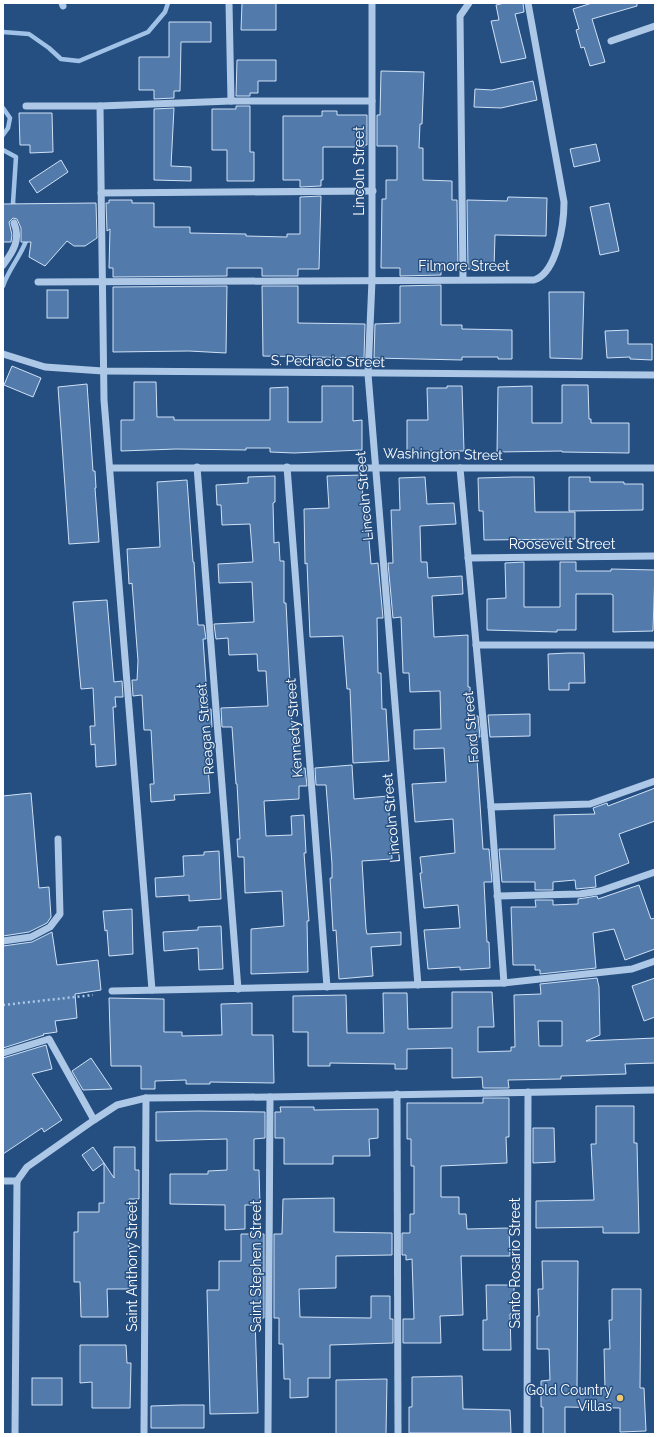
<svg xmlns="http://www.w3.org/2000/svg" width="658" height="1437" viewBox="0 0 658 1437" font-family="Raleway,sans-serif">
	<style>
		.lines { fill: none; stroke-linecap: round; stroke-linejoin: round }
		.stream { stroke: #a1c2e7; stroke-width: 4.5 }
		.building { fill: #527bab; stroke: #d0e1f5; fill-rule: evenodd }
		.path { stroke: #adc7e6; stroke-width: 2.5; stroke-dasharray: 2 3; stroke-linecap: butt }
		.minor { stroke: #adc7e6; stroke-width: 7 }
		.poi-dot { fill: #f0ca71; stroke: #254e81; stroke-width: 1.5 }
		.labels { text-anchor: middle; stroke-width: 3; stroke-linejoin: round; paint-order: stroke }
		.street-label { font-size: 14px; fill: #fff; stroke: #254e81 }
		.poi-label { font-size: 14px; fill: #fff; stroke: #254e81; text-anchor: end }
	</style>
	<rect width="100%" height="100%" fill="#254e81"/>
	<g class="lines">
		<g class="stream">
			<path d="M3,32L29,34L49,48L61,59L79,61L148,32L165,12L168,3"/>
			<path d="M3,108L10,118L8,128L3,135"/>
			<path d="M3,150L16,157L13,203L16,209"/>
			<path d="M3,286C9,268 22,255 27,238"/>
		</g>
	</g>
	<g class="building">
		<path d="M242,3H276V30H241Z"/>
		<path d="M505,3H523L524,12L515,14L526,58L501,63L491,21L499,20L496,5Z"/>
		<path d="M592,3H637V6L592,19L605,62L590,66L584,47L581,48L576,30L579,29L573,9Z"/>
		<path d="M169,22H211V42H181L180,91H174V98L154,99V90H139V57H169Z"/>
		<path d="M237,60H276V81H258V93H250V96H236Z"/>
		<path d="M381,71L424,72L422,124H420L419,148H423V180L452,181V200H457L458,269H441V275L400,276V268H381L382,199H386V180H397V146H377V115H380Z"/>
		<path d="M533,81L537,100L501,108L474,107L475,89L492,90Z"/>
		<path d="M236,106H250V152H254V181H227V150H212V109H236Z"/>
		<path d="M174,108L171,166L191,167V181L154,180V109Z"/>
		<path d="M322,111H337V115H367V145H364V147H323V180H321V186L300,187V180H283V116H322Z"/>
		<path d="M19,113H52L53,152L30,153V145H20Z"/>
		<path d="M596,144L600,161L574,167L570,149Z"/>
		<path d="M61,160L68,172L37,193L29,181Z"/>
		<path d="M321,196L319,269H298V276H262V268H227V276L113,277V268H109L110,229L107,231L106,203H109V200H132V203H154V227H190V233L246,234V236L287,237V234H300V197Z"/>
		<path d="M508,197L547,198L546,236L495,235L494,269H468L467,200L507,201Z"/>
		<path d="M96,203L97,238L85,246H74L67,241L45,266L29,257L31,242H21V228L17,219L13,218L9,222L12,235L11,242H3V204Z"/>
		<path d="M609,203L619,251L600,255L590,207Z"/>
		<path d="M441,285V325H462V329L512,330V359H498V357H462V360L374,358L375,324L400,323V286Z"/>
		<path d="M227,286L226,353L189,351L113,352V287Z"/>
		<path d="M262,286H298V323L365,324L364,358L263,356Z"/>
		<rect x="47" y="290" width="21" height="28"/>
		<path d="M549,292H584L582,359L550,358Z"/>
		<path d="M628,330V344H652V360L630,359V357L607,358L605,331Z"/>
		<path d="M12,366L41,378L33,397L4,385Z"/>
		<path d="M134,382H156L157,417H174V420H270V388L288,387V422H322V386H353V421L362,420V450L294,453L270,452V448H246V450L176,449L121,451V420H134Z"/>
		<path d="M87,384L93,471H95L96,488H95L99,542L69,544L58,387Z"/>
		<path d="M562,385H588L589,419H591V423H629V453L562,452V451L497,452L498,387L532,386V423H562Z"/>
		<path d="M447,386H462L464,451H427V454H407V420H428L427,388H447Z"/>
		<path d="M362,475L363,506L366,505L371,564L378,563L383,618H377L378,673H381L382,709H386L389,761L353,763L350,689H347L343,636L310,637L307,563L305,564L304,509L329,508L327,476Z"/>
		<path d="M275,476V502L273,503L274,543L279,542L280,561H284V603H286L293,745H295L296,769L305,768L307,786H299V799L264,801L266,836L292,835L291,816L304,815L306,853H304L309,921H307L308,972L251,974V929L284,926L282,891L245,893L244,857H238L237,839H240L237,784H236L232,727H222L221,708L268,706L266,671H258L257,654L229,655L228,638L216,639L214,624L254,622L252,582L219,583L218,564L253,562L250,524L222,525L221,505H217L216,485L248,483V477Z"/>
		<path d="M425,477L427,504L454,503L456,524L420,526L421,562H427L428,578L462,576L463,594L432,596L434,637L468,635V687H470L471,716H478L480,737H477V759L483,849H489L492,882H484L487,942H489L490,968L460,970V967L428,969L424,930L460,928L458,905L424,908L420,873H422L420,857L455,853L453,819L415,822L412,784L446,782L444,748L414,749V730L441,729L440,691L410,692L409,673H403L401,617L393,618L388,563H393L391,510H400L399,478Z"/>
		<path d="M514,477H534L535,512H575V539L484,540L483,511H479L478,478Z"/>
		<path d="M569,477H590V482H624V484H643V510L569,511Z"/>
		<path d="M187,480L193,562H194L198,625H204L206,639H203L208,709H211L212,727L205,728L210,793L174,795L175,800L151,802L150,784H154L151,730H144L142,695L133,696L132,680H137L138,661L132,583L129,584L127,549L160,547L157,482Z"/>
		<path d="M524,562V607H560V562H576V571H611V569L655,570L653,631L613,632V595L611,594H576V630H557V632L487,630V599L506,598L505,563Z"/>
		<path d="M107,600L114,682L122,681L123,697H115L116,707H113L116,765L96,767L95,744L91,745L90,726H95L93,688L81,689L73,602Z"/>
		<path d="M568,653H584L585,683H569V690H549L548,654Z"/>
		<path d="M530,714V736L490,737L488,715Z"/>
		<path d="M352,765L354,799L388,796L392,859L362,861L366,929L367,934L401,932V945L371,947L373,976L339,979L336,930L333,931L330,878H332V864L326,785H316L315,768Z"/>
		<path d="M655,788V821L619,834L629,863L595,876L596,887L576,889L575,880L553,882V890H535V882H502L499,849H555L554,815L595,814L593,808L607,803L608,806Z"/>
		<path d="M31,793L39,888L49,887L51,917L47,923L29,932L3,936V796Z"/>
		<path d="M219,851L221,899L189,901V895L156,897L155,878L184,876L183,856L204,855V852Z"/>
		<path d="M639,885L651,919L655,918V949L625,960L614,929L593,933L596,968L540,974V970H535V965H513L511,907H536L535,900H553V905L578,904V899L597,896L598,899Z"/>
		<path d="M132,909L133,954L109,956L107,930L105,931L103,911Z"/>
		<path d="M221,926L223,969L199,970L198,948L164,951L163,932L198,930V927Z"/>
		<path d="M52,932L57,965L98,960L101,990L75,994L77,1018L55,1021L57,1032L43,1034L44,1035L3,1048V946L32,942Z"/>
		<path d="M597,978L599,987L600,1035L586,1041L655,1038V1063L625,1064L626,1074L561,1076V1079L508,1080L509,1088H483L482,1077L452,1078V1048L407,1049V1069H395V1064L330,1063V1066H308V1032H293V996L346,995L347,1033H384L383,993H407L408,1029L452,1028V992H492L494,1027H478V1052L511,1051V1047H515L514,995L541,994L540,984ZM538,1021H562V1046H539Z"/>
		<path d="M655,978V1017L644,1021L632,986Z"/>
		<path d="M109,998L164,999V1032H182V1036L222,1035L221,1004L252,1003V1035H273L274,1083L210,1082V1084H186V1080L155,1081V1089H141V1066H111Z"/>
		<path d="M46,1045L52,1069L32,1074L62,1120L44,1132L42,1128L3,1154V1058Z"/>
		<path d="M91,1058L112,1089L83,1090L72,1071Z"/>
		<path d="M483,1098H509V1137H506L507,1163L441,1166V1197H459V1214H466L467,1229L509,1228L510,1256H461L463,1315L440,1316L441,1343H403V1319H414L412,1259L406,1260V1255H402V1233H410V1214H414V1166H411V1139H407V1103H483Z"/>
		<path d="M596,1106H634V1143H637L639,1233H603V1227L536,1228V1201L594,1200L591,1144H596Z"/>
		<path d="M280,1107H314V1110L378,1109V1138L369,1139L370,1156H333V1164H284V1138H275V1112H281Z"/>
		<path d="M198,1111L265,1112V1138L254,1139V1170H259L260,1205H245V1229L225,1230V1205L170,1204V1174H208V1171L227,1170V1139L156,1141V1112Z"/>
		<path d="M533,1128H554L555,1162L533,1163Z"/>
		<path d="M93,1147L104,1163L93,1171L82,1155Z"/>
		<path d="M114,1147H135V1170H139V1199H129V1277H133V1289H107L108,1317H81L80,1282H74V1232H78V1212H99V1203H104V1163L114,1178Z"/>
		<path d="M334,1198V1232L392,1233V1255L336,1256V1288L299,1289L300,1317L371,1318V1296H390V1319H393V1343L330,1345V1378H308V1397L290,1398V1379H284L283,1344H279V1318H274V1234H282L283,1199Z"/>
		<path d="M241,1234H264V1318H255L258,1413L210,1414L207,1290H219V1261H241Z"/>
		<path d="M542,1261H578L577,1389H605L604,1349H610L609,1320H612V1289H641L640,1388H644L646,1431L620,1432V1408L565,1407V1434H543V1407H541V1381L550,1380L549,1349H537V1316H539L538,1289H543Z"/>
		<path d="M486,1285H514V1314H510L511,1350H483V1320H487Z"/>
		<path d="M80,1345H126L127,1363H131L130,1408H92V1382L80,1383Z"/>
		<path d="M462,1376L463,1409L510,1410L511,1433H409V1407H412V1377Z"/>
		<rect x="32" y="1378" width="30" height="27"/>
		<path d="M387,1379L386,1434H336V1380Z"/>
		<path d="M181,1405H204V1428H151V1406Z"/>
	</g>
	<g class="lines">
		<path class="path" d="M3,1005L93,995"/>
		<g class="minor">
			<path d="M62,3L63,6"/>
			<path d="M229,3L231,101"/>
			<path d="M372,3V280L368,374L418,985"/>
			<path d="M611,41L655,26"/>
			<path d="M26,106H100L231,101H372"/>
			<path d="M100,106L104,400L152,990"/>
			<path d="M101,193L373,191"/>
			<path d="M3,265C13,252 21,239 14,223"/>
			<path d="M463,279L460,16L469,3"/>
			<path d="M38,282L534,280C557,273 564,224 564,202L528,3"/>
			<path d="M3,354L45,367L103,371L655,375"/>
			<path d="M197,467L238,989"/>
			<path d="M287,467L327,987"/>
			<path d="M110,468H655"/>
			<path d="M460,468L491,807L504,983"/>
			<path d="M468,558L655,556"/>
			<path d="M476,645H655"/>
			<path d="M491,807L590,804L655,781"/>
			<path d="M497,896L580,894L600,891L655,872"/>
			<path d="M3,941L31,937L50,927L60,914L58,839"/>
			<path d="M112,991L504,983L632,969L655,961"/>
			<path d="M3,1053L49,1039L94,1120"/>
			<path d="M397,1094L398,1434"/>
			<path d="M3,1181H17"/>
			<path d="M17,1181L27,1167L94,1120L117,1105L146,1098L270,1097L655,1090"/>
			<path d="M15,1434L17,1181"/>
			<path d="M144,1434L146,1098"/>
			<path d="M268,1434L270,1097"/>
			<path d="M527,1434L528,1092"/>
		</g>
	</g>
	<circle class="poi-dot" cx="620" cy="1398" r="4"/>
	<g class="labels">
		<g class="street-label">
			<text transform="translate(359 171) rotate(-90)" y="5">Lincoln Street</text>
			<text x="464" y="271">Filmore Street</text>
			<text transform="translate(328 361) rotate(1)" y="5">S. Pedracio Street</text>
			<text transform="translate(443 454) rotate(1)" y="5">Washington Street</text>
			<text transform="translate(364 496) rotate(-95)" y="5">Lincoln Street</text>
			<text x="562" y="549">Roosevelt Street</text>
			<text transform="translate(471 727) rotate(-95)" y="5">Ford Street</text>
			<text transform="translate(294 728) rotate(-94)" y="5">Kennedy Street</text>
			<text transform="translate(205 729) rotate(-95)" y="5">Reagan Street</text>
			<text transform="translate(391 818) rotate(-95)" y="5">Lincoln Street</text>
			<text transform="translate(515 1263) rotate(-90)" y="5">Santo Rosario Street</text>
			<text transform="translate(132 1266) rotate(-90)" y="5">Saint Anthony Street</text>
			<text transform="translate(256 1266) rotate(-90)" y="5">Saint Stephen Street</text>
		</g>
		<g class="poi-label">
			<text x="612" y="1395">Gold Country<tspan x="612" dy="16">Villas</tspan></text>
		</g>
	</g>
	<rect width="658" height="1437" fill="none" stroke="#ffffff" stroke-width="8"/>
</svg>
